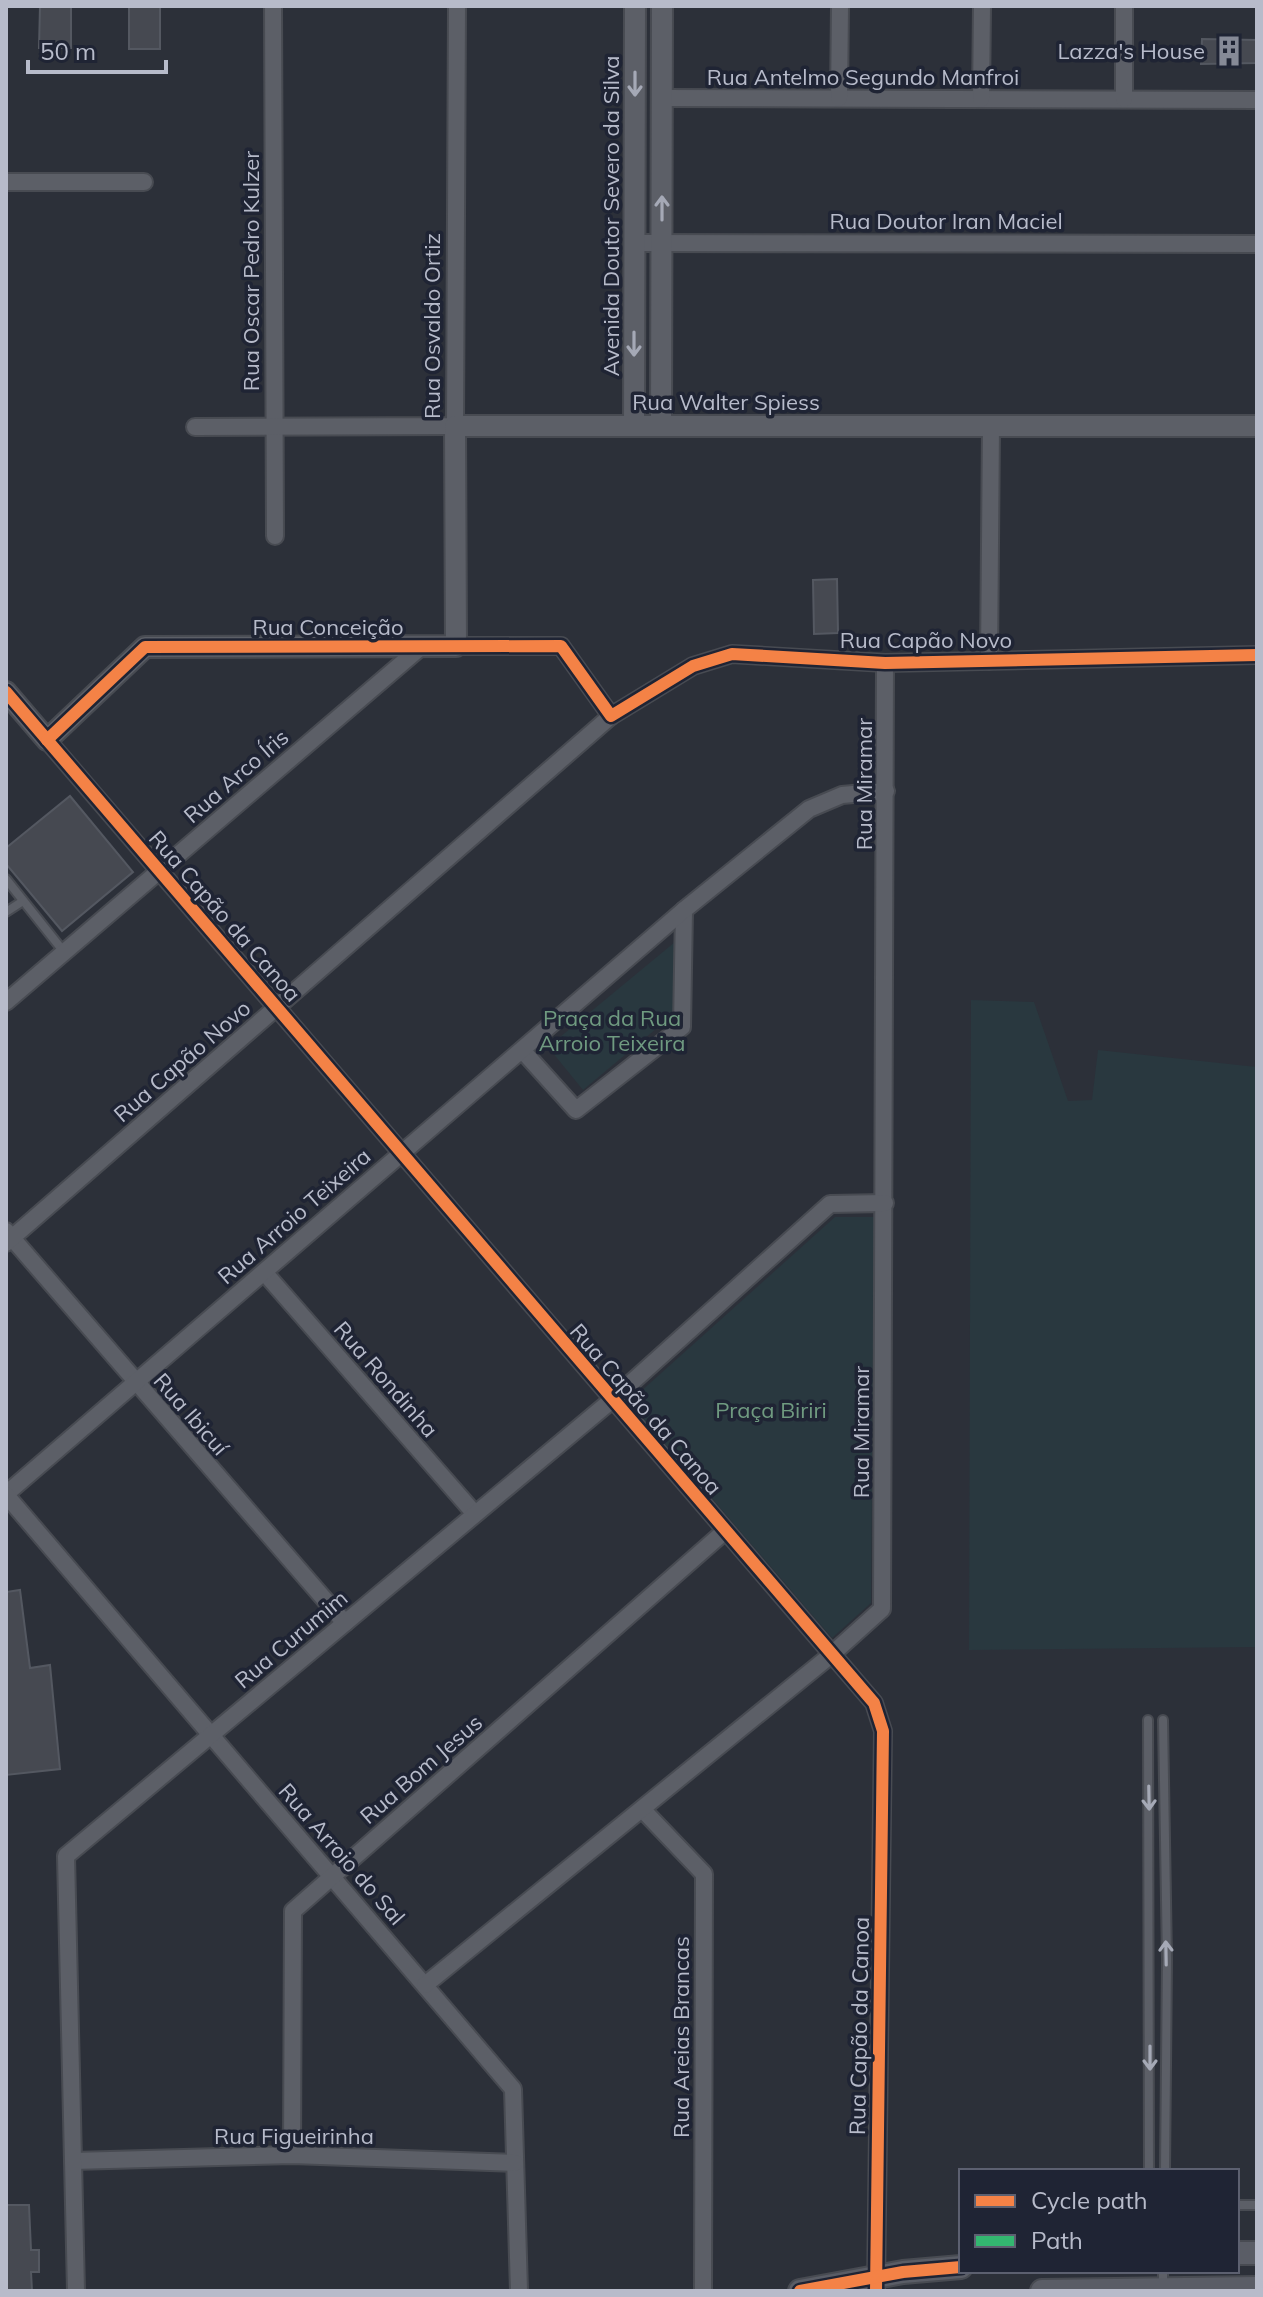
<svg xmlns="http://www.w3.org/2000/svg" width="1263" height="2297" viewBox="0 0 1263 2297" font-family="Mulish,sans-serif">
	<style>
		.green { fill: #29383f }
		.building { fill: #464951; stroke: #545861; stroke-width: 2 }
		.lines { fill: none; stroke-linecap: round; stroke-linejoin: round }
		.service-casing { stroke: #484b52; stroke-width: 12 }
		.minor-casing { stroke: #484b52; stroke-width: 20 }
		.tertiary-casing { stroke: #484b52; stroke-width: 24 }
		.secondary-casing { stroke: #484b52; stroke-width: 26 }
		.service { stroke: #5c5f67; stroke-width: 8 }
		.minor { stroke: #5c5f67; stroke-width: 16 }
		.tertiary { stroke: #5c5f67; stroke-width: 20 }
		.secondary { stroke: #5a5d66; stroke-width: 22 }
		.quiet { stroke: #33b770; stroke-width: 10; stroke-dasharray: 20 10; stroke-linecap: butt }
		.cycleway-casing { stroke: #1f2434; stroke-width: 17 }
		.cycleway { stroke: #f48246; stroke-width: 12 }
		.oneway { stroke: #a5a9b6 }
		.labels { text-anchor: middle; stroke-width: 7; stroke-linejoin: round; paint-order: stroke }
		.poi-label { font-size: 22px; fill: #b7bbca; stroke: #1f2434; text-anchor: end }
		.street-label { font-size: 22px; fill: #b7bbca; stroke: #1f2434 }
		.park-label { font-size: 22px; fill: #6f9a80; stroke: #1f2434 }
	</style>
	<rect width="100%" height="100%" fill="#2c3039"/>
	<g class="green">
		<path d="M675,942V1013L583,1090L548,1047Z"/>
		<path d="M971,1000L1034,1002L1068,1101L1092,1100L1098,1050L1257,1067V1647L969,1650Z"/>
		<path d="M835,1217H874L871,1603L832,1638L629,1402Z"/>
	</g>
	<g class="building">
		<path d="M40,6H71V48H39Z"/>
		<rect x="129" y="6" width="31" height="43"/>
		<path d="M1202,39L1257,40V63L1201,64Z"/>
		<path d="M837,579L838,633L814,634L813,580Z"/>
		<path d="M70,796L133,872L62,931L6,864V848Z"/>
		<path d="M20,1590L30,1668L50,1665L60,1769L6,1775V1592Z"/>
		<path d="M6,2205H29L31,2250H39V2272H31L32,2291H6Z"/>
	</g>
	<g class="lines">
		<g class="service-casing">
			<g id="service">
				<path d="M6,879L64,952"/>
				<path d="M6,912L23,901"/>
				<path d="M1148,1720L1149,2171"/>
				<path d="M1163,1720L1167,1960L1165,2171"/>
				<path d="M1237,2205H1257"/>
				<path d="M1163,2287V2271"/>
			</g>
		</g>
		<g class="minor-casing">
			<g id="minor">
				<path d="M273,6L275,536"/>
				<path d="M662,98L1257,100"/>
				<path d="M839,98L840,6"/>
				<path d="M981,99L982,6"/>
				<path d="M1124,99V6"/>
				<path d="M6,182H144"/>
				<path d="M635,243L1257,244"/>
				<path d="M195,427L455,426L457,6"/>
				<path d="M456,646H561L611,716"/>
				<path d="M989,661L991,426"/>
				<path d="M47,740L874,1703L883,1731L876,2291"/>
				<path d="M6,1002L421,647"/>
				<path d="M522,1050L576,1110L682,1027L684,910"/>
				<path d="M6,1231L345,1623"/>
				<path d="M6,1243L611,716L693,666L732,654L885,663L1257,655"/>
				<path d="M264,1272L475,1514"/>
				<path d="M6,1494L684,910L809,809L842,795L886,791"/>
				<path d="M6,1495L513,2089L519,2291"/>
				<path d="M642,1809L704,1874L703,2291"/>
				<path d="M425,1985L831,1655L882,1609L885,663"/>
				<path d="M292,2155L293,1911L725,1531"/>
				<path d="M73,2161L292,2155L515,2163"/>
				<path d="M76,2291L66,1856L612,1400L830,1204L885,1203"/>
			</g>
		</g>
		<g class="tertiary-casing">
			<g id="tertiary">
				<path d="M634,426L635,6"/>
				<path d="M661,426L662,6"/>
				<path d="M6,692L47,740L145,647L456,646L455,426H1257"/>
			</g>
		</g>
		<g class="secondary-casing">
			<g id="secondary">
				<path d="M1237,2253H1257"/>
				<path d="M800,2291L903,2272L961,2267"/>
				<path d="M1042,2291L1257,2288"/>
			</g>
		</g>
		<use href="#service" class="service"/>
		<use href="#minor" class="minor"/>
		<use href="#tertiary" class="tertiary"/>
		<use href="#secondary" class="secondary"/>
		<path class="quiet" d="M1049,2290V2291"/>
		<g class="cycleway-casing">
			<g id="cycleway">
				<path d="M6,692L874,1703L883,1731L876,2291"/>
				<path d="M47,740L145,647L561,646L611,716L693,666L732,654L885,663L1257,655"/>
				<path d="M800,2291L903,2272L961,2267"/>
			</g>
		</g>
		<use href="#cycleway" class="cycleway"/>
	</g>
	<defs><path id="oneway-shaft" d="M-6 0H5M1.5-3L5.5 0L1.5 3" fill="none" stroke-width="1.6" stroke-linecap="round" stroke-linejoin="round" transform="scale(2)"/></defs>
	<g class="oneway">
		<use href="#oneway-shaft" transform="translate(635 84) rotate(90)"/>
		<use href="#oneway-shaft" transform="translate(662 208) rotate(-90)"/>
		<use href="#oneway-shaft" transform="translate(634 344) rotate(90)"/>
		<use href="#oneway-shaft" transform="translate(1149 1798) rotate(89)"/>
		<use href="#oneway-shaft" transform="translate(1166 1953) rotate(-91)"/>
		<use href="#oneway-shaft" transform="translate(1150 2058) rotate(90)"/>
	</g>
	<defs>
		<g id="building-bare" transform="scale(2.4)"><path d="M-4-6H4V6H1V3H-1V6H-4ZM-2.5-4.3h1.7v1.8h-1.7ZM.8-4.3h1.7v1.8H.8ZM-2.5-1h1.7V.8h-1.7ZM.8-1h1.7V.8H.8Z" fill="#868a97" stroke="#1f2434" stroke-width="2.5" paint-order="stroke"/></g>
	</defs>
	<g fill-rule="evenodd">
		<use href="#building-bare" x="1229" y="51"/>
	</g>
	<g class="labels">
		<g class="poi-label">
			<text x="1205" y="59">Lazza's House</text>
		</g>
		<g class="street-label">
			<text x="863" y="85">Rua Antelmo Segundo Manfroi</text>
			<text transform="translate(611 216) rotate(-90)" y="8">Avenida Doutor Severo da Silva</text>
			<text x="946" y="229">Rua Doutor Iran Maciel</text>
			<text transform="translate(251 271) rotate(-90)" y="8">Rua Oscar Pedro Kulzer</text>
			<text transform="translate(432 326) rotate(-90)" y="8">Rua Osvaldo Ortiz</text>
			<text x="726" y="410">Rua Walter Spiess</text>
			<text x="328" y="635">Rua Conceição</text>
			<text x="926" y="648">Rua Capão Novo</text>
			<text transform="translate(236 776) rotate(-41)" y="8">Rua Arco Íris</text>
			<text transform="translate(864 784) rotate(-90)" y="8">Rua Miramar</text>
			<text transform="translate(225 916) rotate(49)" y="8">Rua Capão da Canoa</text>
			<text transform="translate(182 1061) rotate(-41)" y="8">Rua Capão Novo</text>
			<text transform="translate(294 1216) rotate(-41)" y="8">Rua Arroio Teixeira</text>
			<text transform="translate(386 1379) rotate(49)" y="8">Rua Rondinha</text>
			<text transform="translate(646 1409) rotate(49)" y="8">Rua Capão da Canoa</text>
			<text transform="translate(191 1414) rotate(49)" y="8">Rua Ibicuí</text>
			<text transform="translate(861 1432) rotate(-90)" y="8">Rua Miramar</text>
			<text transform="translate(291 1639) rotate(-40)" y="8">Rua Curumim</text>
			<text transform="translate(421 1769) rotate(-41)" y="8">Rua Bom Jesus</text>
			<text transform="translate(342 1854) rotate(49)" y="8">Rua Arroio do Sal</text>
			<text transform="translate(859 2026) rotate(-89)" y="8">Rua Capão da Canoa</text>
			<text transform="translate(681 2037) rotate(-90)" y="8">Rua Areias Brancas</text>
			<text x="294" y="2144">Rua Figueirinha</text>
		</g>
		<g class="park-label">
			<text x="612" y="1026">Praça da Rua<tspan x="612" dy="25">Arroio Teixeira</tspan></text>
			<text x="771" y="1418">Praça Biriri</text>
		</g>
	</g>
	<rect width="1263" height="2297" fill="none" stroke="#b7bbca" stroke-width="16"/>
	<rect x="959" y="2169" width="280" height="104" fill="#1f2434" stroke="#5c6070" stroke-width="2"/>
	<rect x="975" y="2195" width="40" height="12" fill="#f48246" stroke="#5c6070" stroke-width="2"/>
	<text x="1031" y="2209" font-size="24" fill="#b7bbca">Cycle path</text>
	<rect x="975" y="2235" width="40" height="12" fill="#33b770" stroke="#5c6070" stroke-width="2"/>
	<text x="1031" y="2249" font-size="24" fill="#b7bbca">Path</text>
	<path d="M28 60v12h138v-12" fill="none" stroke="#b7bbca" stroke-width="4"/>
	<text x="40" y="60" font-size="24" fill="#b7bbca" stroke="#1f2434" stroke-width="6" paint-order="stroke">50 m</text>
</svg>
